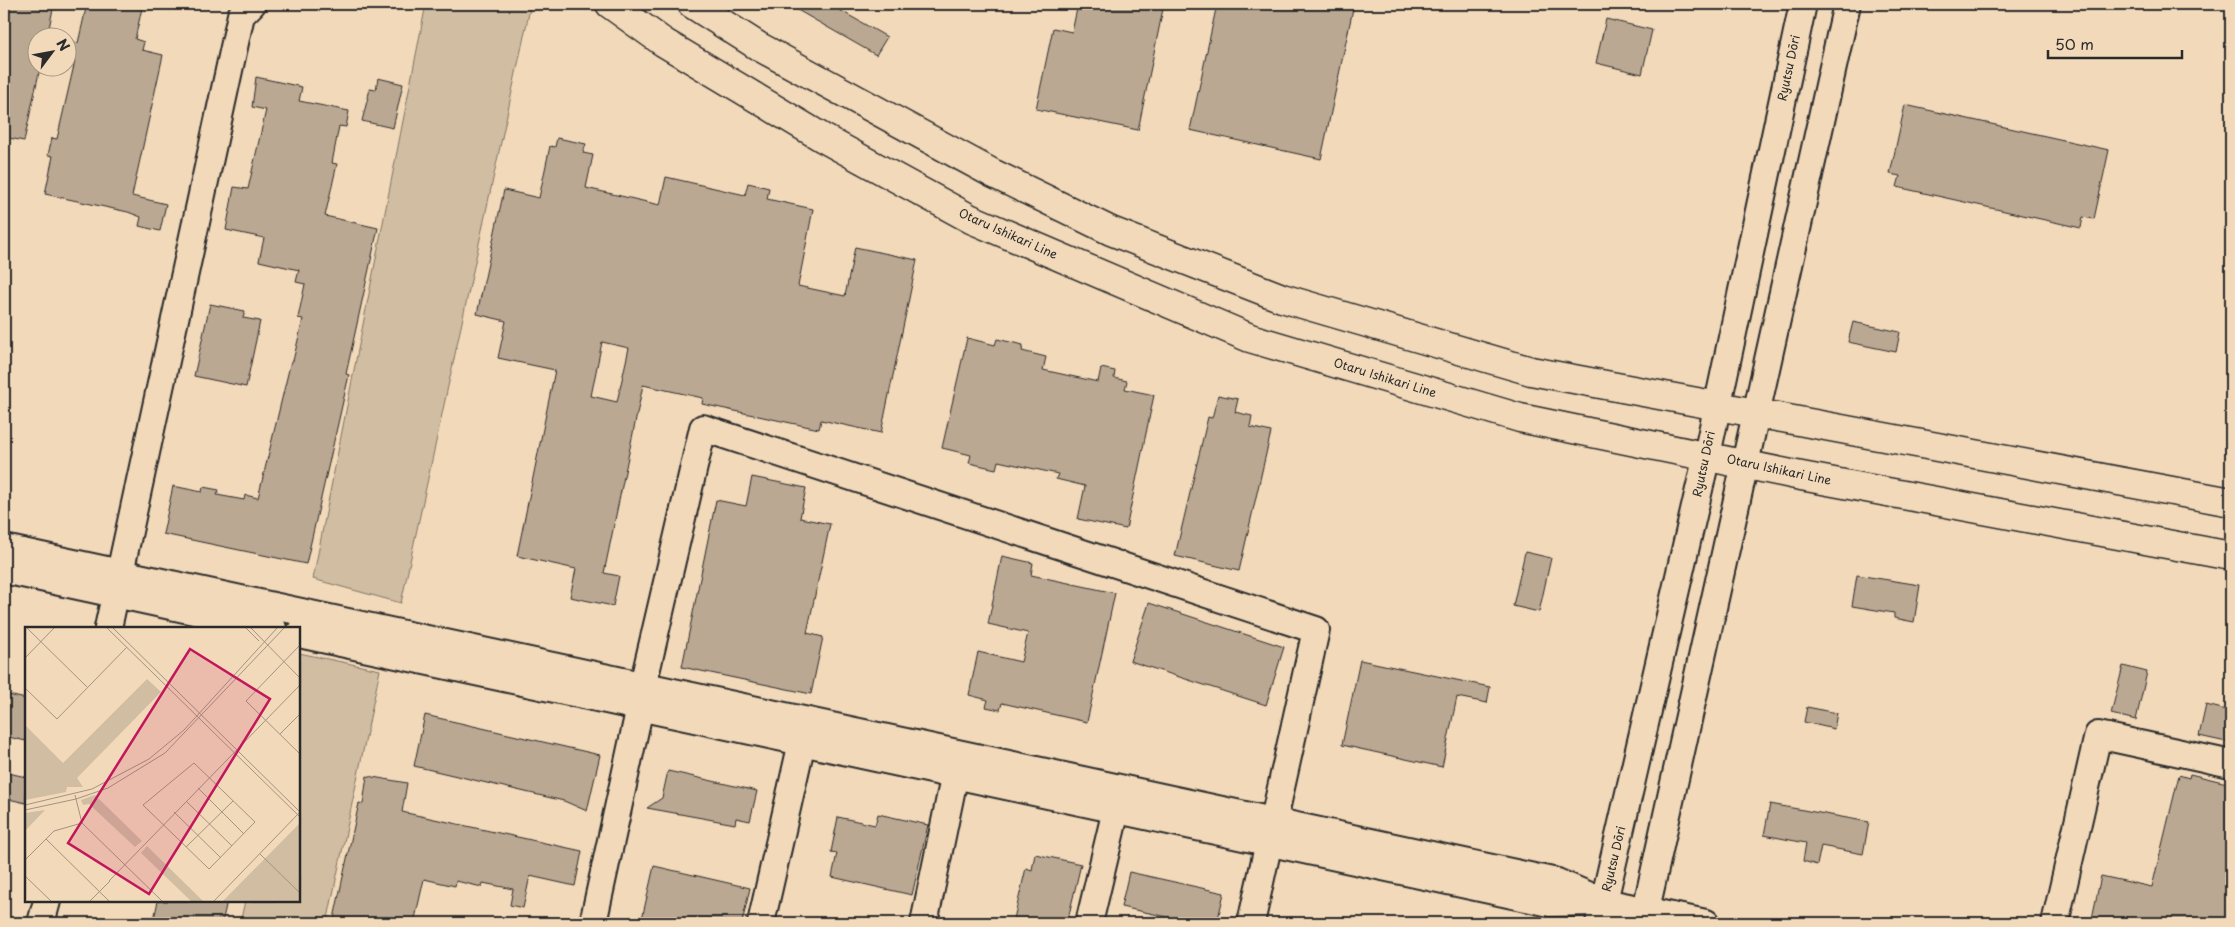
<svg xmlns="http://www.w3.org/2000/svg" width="2235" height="927" viewBox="0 0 2235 927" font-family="'Playpen Sans',sans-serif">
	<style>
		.green { fill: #d1bda2; stroke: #7e7466 }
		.building { fill: #bba892; stroke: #2b2b2b; fill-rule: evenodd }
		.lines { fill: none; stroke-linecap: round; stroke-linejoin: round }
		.minor-casing { stroke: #2b2b2b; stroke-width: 30 }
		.major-casing { stroke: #2b2b2b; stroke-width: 31 }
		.minor { stroke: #f2d9ba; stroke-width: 26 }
		.major { stroke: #f2d9ba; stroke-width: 28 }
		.labels { text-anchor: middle; stroke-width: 4.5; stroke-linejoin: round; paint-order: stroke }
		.street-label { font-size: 12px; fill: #2b2b2b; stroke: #f2d9ba }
		.inset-road { fill: none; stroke: #a29381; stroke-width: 1 }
		.view { fill: #c2185b; fill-opacity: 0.15; stroke: #c2185b; stroke-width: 2.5 }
		.inset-edge { fill: none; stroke: #2b2b2b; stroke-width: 2.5 }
	</style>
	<rect width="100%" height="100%" fill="#f2d9ba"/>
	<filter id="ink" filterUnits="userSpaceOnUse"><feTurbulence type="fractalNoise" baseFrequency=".02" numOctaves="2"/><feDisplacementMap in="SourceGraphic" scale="10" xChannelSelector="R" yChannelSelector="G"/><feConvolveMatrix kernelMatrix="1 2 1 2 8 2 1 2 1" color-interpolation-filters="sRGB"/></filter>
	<g filter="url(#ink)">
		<g class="green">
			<path d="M426,4H531L401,603L313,579Z"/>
			<path d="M299,653L380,670L327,923H240L245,901H299Z"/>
		</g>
		<g class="building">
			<path d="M4,4H54L47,38H38V68H40L24,141L4,137Z"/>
			<path d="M87,4H121L142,8L135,39L144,42L142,50L163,55L132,196L166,204L160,231L139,226L141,217L128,212L45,194L53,156L48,155L52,138L57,139L75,61L68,59L72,41L78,43Z"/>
			<path d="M787,4H829L887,37L876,55Z"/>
			<path d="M1078,4H1164L1138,130L1036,109L1053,28L1072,32Z"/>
			<path d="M1217,4H1354L1321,159L1190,130Z"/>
			<path d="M1606,19L1652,30L1642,74L1596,63Z"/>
			<path d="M256,77L302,87L299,101L349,111L346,127L339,126L332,163L337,164L325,216L378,228L346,374L349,375L306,564L163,534L173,486L202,492L203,487L219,490L217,495L244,500L245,495L258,498L291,361H293L303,319L298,318L305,284L296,282L299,270L259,261L264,238L226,230L234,187L248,189L266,110L252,107Z"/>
			<path d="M378,78L403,84L393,128L362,121L370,89L376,90Z"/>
			<path d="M1905,105L2109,150L2094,219L2083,217L2081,228L1897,187L1900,176L1890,174Z"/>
			<path d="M557,138L586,144L583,153L593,155L586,188L660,205L666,177L745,195L748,183L769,188L767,199L813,209L798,286L845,296L855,247L917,260L881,433L821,420L819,429L702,404L703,398L643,385L604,573L619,576L613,606L570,597L576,569L517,556L555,370L498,358L506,321L477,314L504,190L539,198L550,146L555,147ZM602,342L629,348L617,402L591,396Z"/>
			<path d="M210,304L245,311L243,318L260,321L246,387L194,376Z"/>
			<path d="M1853,322L1900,332L1896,352L1848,342Z"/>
			<path d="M967,338L995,345L997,339L1023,345L1022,351L1046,357L1043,370L1098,382L1101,368L1115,371L1114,378L1127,381L1125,389L1154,395L1126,529L1078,519L1085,486L1056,479L1058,474L1021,466L998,461L996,469L969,463L971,455L942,448Z"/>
			<path d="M1218,395L1238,399L1235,412L1252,416L1250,427L1271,432L1239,571L1175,556L1208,417L1212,418Z"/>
			<path d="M752,477L806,488L800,518L830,524L807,633L823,637L811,694L682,667L716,500L746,506Z"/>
			<path d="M1525,552L1551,558L1539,612L1513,606Z"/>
			<path d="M1002,556L1033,563L1031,575L1115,593L1087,722L1002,703L1000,710L986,707L988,700L969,695L978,652L1021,662L1028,633L988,624Z"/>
			<path d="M1857,575L1920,585L1914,622L1894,618V613L1852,606Z"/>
			<path d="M1149,603L1284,647L1266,705L1130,661Z"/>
			<path d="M1360,660L1490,687L1487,703L1457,697L1442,767L1342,745Z"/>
			<path d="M2123,666L2147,672L2136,720L2111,714Z"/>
			<path d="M4,694L26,699V741L4,736Z"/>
			<path d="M2206,705L2231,711V743L2199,736Z"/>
			<path d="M1807,707L1837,713L1834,729L1804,722Z"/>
			<path d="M425,715L600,755L587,811L564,801L414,766Z"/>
			<path d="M668,771L757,791L750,821L736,818L735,824L647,808L662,798Z"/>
			<path d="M4,772L26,777V803L4,798Z"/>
			<path d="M2190,774L2231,784V923H2091L2101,876L2152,887L2179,775L2189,778Z"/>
			<path d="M367,776L407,783L402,812L582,851L575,886L530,876L523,908L510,905L513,889L483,883L482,887L456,881L455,886L424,879L414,923H333L359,803L363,804Z"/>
			<path d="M1770,804L1869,822L1863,854L1821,846L1817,865L1803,861L1806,843L1764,835Z"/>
			<path d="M878,814L928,825L912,895L832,877L837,853L831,852L838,817L875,825Z"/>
			<path d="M1035,854L1081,864L1067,923H1013L1026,868L1032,870Z"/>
			<path d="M654,866L750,888L742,923H641Z"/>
			<path d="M1129,872L1224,893L1217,923H1196L1121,907Z"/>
			<path d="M158,901H227L222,923H153Z"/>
		</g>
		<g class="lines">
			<g class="minor-casing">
				<g id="minor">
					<path d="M4,548L1557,882L1604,902"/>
					<path d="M4,570L273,628"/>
					<path d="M108,628L241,15L252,4"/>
					<path d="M299,634L1550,903L1604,902L1706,923"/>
					<path d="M41,923L47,901"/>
					<path d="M593,923L640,707L643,685L703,428L1316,630L1251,923"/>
					<path d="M761,923L802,742L804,726"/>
					<path d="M924,923L958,759"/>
					<path d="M1089,923L1120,793"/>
					<path d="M1599,923L1707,455L1803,4"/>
					<path d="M1643,923L1847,4"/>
					<path d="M2055,923L2098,735L2231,764"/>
				</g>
			</g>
			<g class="major-casing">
				<g id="major">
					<path d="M610,4L663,42L823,138L971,219L1250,338L1520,418L1796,475L2231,556"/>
					<path d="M692,4L758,46L994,174L1111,231L1282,298L1531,371L2231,502"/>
				</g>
			</g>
			<use href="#minor" class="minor"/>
			<use href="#major" class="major"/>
		</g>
	</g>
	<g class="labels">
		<g class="street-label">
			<text transform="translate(1789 68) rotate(-78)" y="4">Ryutsu Dōri</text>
			<text transform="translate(1008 234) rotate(24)" y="4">Otaru Ishikari Line</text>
			<text transform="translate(1385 378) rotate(17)" y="4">Otaru Ishikari Line</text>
			<text transform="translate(1704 464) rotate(-78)" y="4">Ryutsu Dōri</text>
			<text transform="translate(1779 470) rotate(12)" y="4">Otaru Ishikari Line</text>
			<text transform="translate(1614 859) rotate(-77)" y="4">Ryutsu Dōri</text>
		</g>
	</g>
	<g transform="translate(25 627)">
		<rect width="275" height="275" fill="#f2d9ba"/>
		<path d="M122,52L136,65L52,151L58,160H42L41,165L0,173V98L38,136ZM70,168L117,214L110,220L64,177L58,178L56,173ZM20,183L0,204V186ZM275,196V275H197ZM122,219L179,275H167L116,226Z" fill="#d1bda2"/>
		<path class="inset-road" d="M1,0L62,60M81,0L275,190M87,0L275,185M220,0L234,14M225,0L275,51M275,18L221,74L275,127M0,31L30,0M0,61L32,92L102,20M255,107L275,87M169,136L230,195L184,242L118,178ZM173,161L219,207M50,168L57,196L138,275M161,174L207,219M0,178L67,162L124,132L159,103L253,0M0,183L51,172L83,161L140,126L260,0M149,185L196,231M21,212L85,275M161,220L208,174M235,227L275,266M0,233L29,204L57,196M0,249L27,275M84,254L275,58M64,275L85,254M188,275L275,185"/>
		<path class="view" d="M165,22L245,72L124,267L43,216Z"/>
		<rect width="275" height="275" class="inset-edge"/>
	</g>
	<rect width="2235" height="927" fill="none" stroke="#f2d9ba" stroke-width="20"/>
	<rect x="10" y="10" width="2215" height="907" fill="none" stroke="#2b2b2b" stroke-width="2" filter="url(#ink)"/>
	<g transform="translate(52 52) rotate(58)"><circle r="24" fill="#f2d9ba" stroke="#a29381"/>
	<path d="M0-4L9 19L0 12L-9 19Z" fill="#2b2b2b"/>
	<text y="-8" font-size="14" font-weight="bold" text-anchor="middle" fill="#2b2b2b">N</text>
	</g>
	<path d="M2048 50v8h134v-8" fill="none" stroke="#2b2b2b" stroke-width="2.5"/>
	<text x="2055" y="50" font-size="15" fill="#2b2b2b" stroke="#f2d9ba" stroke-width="4" paint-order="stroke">50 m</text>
</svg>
